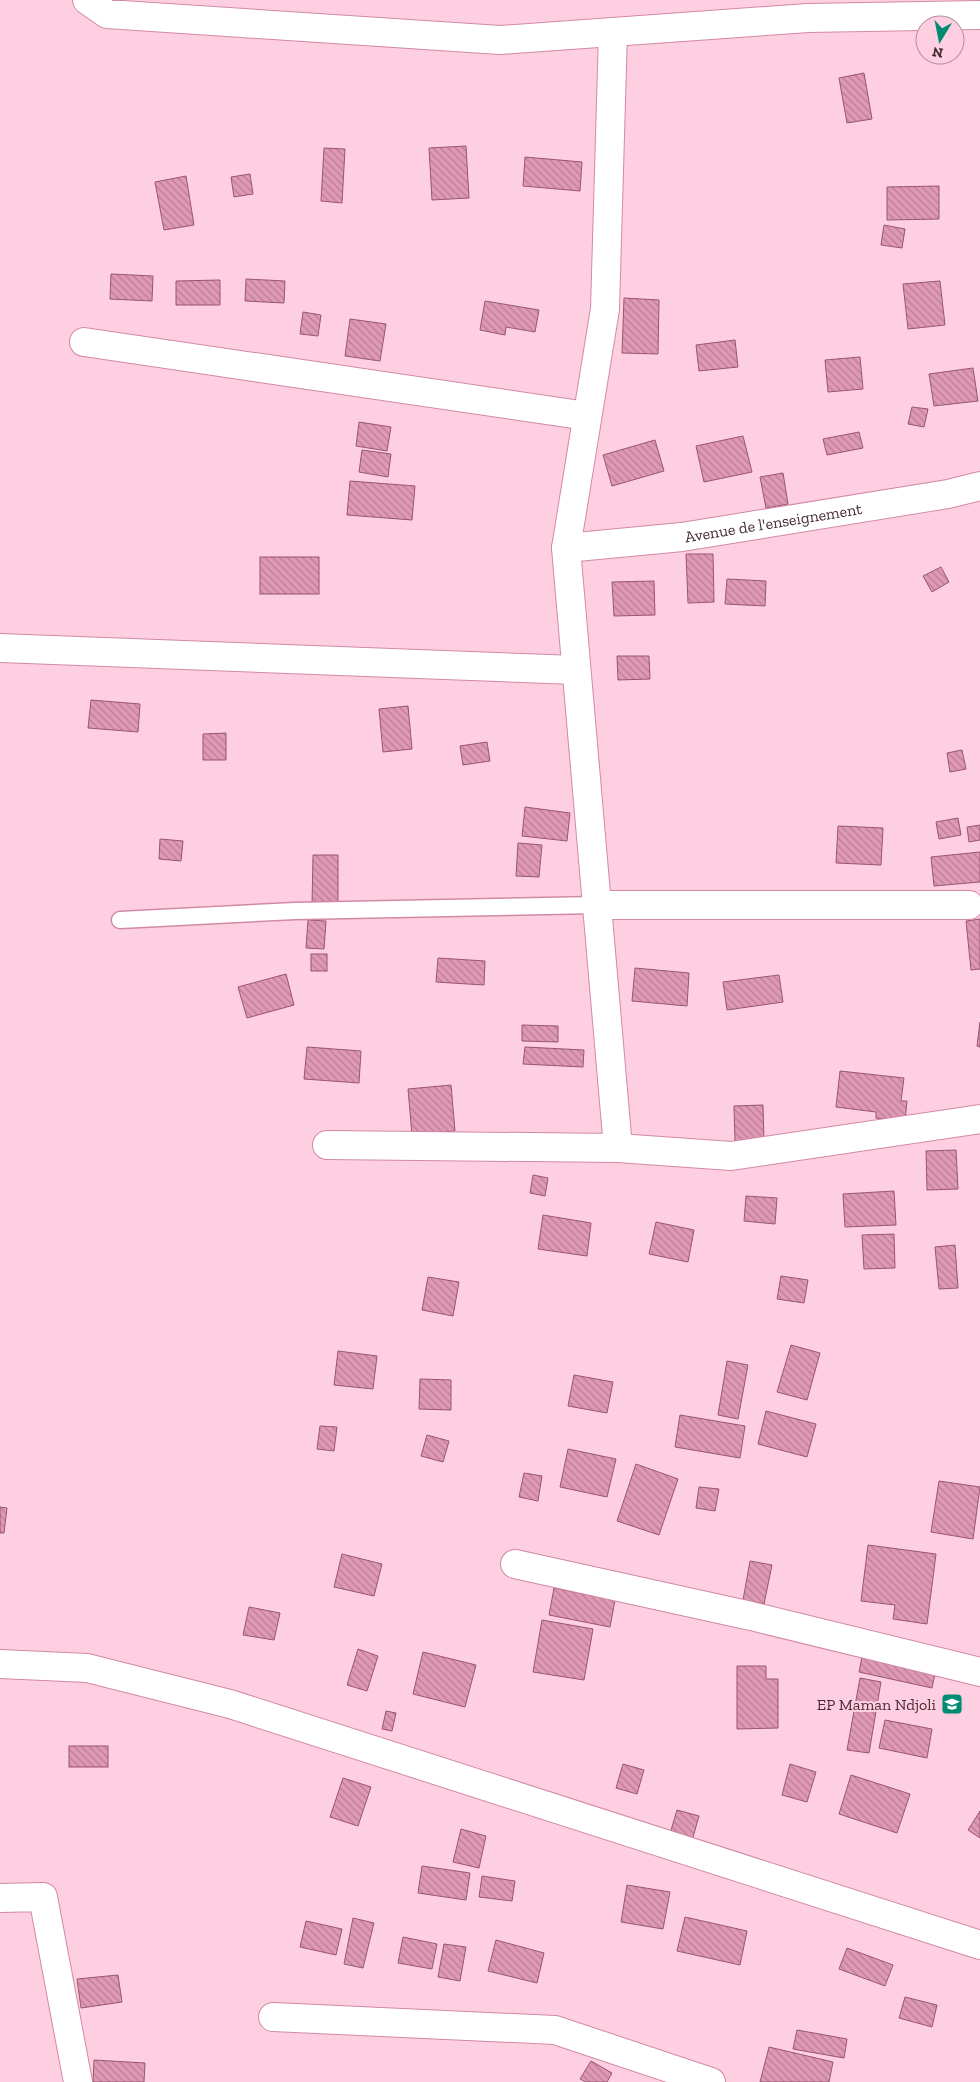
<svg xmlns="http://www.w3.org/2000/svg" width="980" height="2082" viewBox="0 0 980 2082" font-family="'Zilla Slab',serif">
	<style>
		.building { fill: url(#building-back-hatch); stroke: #995571 }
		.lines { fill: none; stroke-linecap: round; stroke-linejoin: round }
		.service-casing { stroke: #d289a6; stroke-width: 19 }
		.minor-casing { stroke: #d289a6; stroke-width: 30 }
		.service { stroke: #fff; stroke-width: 16 }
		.minor { stroke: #fff; stroke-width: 28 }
		.labels { text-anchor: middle; stroke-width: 4; stroke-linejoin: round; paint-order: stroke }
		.street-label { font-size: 16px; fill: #492b37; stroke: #fecfe0 }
		.poi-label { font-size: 16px; fill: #492b37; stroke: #fecfe0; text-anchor: end }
	</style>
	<defs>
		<pattern id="building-back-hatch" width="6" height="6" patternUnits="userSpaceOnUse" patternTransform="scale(1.25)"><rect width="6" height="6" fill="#e099b5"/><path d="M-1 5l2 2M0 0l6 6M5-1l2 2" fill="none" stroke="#b87d94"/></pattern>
	</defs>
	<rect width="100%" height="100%" fill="#fecfe0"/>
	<g class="building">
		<path d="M864,73L872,119L847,123L839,78Z"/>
		<path d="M466,146L469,198L432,200L429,148Z"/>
		<path d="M324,148L345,149L342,203L321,201Z"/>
		<path d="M525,157L582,162L580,191L523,186Z"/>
		<path d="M250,174L253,194L234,197L231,177Z"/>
		<path d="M186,176L194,225L164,230L155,182Z"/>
		<path d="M939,186V219L887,220V187Z"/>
		<path d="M884,225L905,229L902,248L881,245Z"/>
		<path d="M111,274L153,276L152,301L110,299Z"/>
		<path d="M246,279L285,281L284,303L245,301Z"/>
		<path d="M220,280V305H176V281Z"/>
		<path d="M940,281L945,325L908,329L903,284Z"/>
		<path d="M624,298L659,300L658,354L622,353Z"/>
		<path d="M485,301L539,310L535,332L506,327L505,335L480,330Z"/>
		<path d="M303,312L321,315L318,336L300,334Z"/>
		<path d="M350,319L386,324L380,361L345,356Z"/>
		<path d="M735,340L738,367L699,371L696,345Z"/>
		<path d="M860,357L863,389L828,392L825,360Z"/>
		<path d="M973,368L978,401L934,406L929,374Z"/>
		<path d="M912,407L928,409L924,427L908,424Z"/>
		<path d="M359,422L391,427L387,451L356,446Z"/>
		<path d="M859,432L863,448L827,455L823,439Z"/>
		<path d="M743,436L752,472L704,482L696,446Z"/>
		<path d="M655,440L664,471L612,486L603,455Z"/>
		<path d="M362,450L391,454L388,477L359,472Z"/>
		<path d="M783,473L788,504L766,508L760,477Z"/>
		<path d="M350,481L415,486L412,520L347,515Z"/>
		<path d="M686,554H713L714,602L688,603Z"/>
		<rect x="260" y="557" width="59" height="37"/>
		<path d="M941,567L949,582L932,592L923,576Z"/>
		<path d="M727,579L766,581L765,606L725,604Z"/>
		<path d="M654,581L655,615L614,616L612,582Z"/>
		<path d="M617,656H649L650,679L618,680Z"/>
		<path d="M91,700L140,704L138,732L88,728Z"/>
		<path d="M408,706L412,749L383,752L379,709Z"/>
		<path d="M226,733V760H203V734Z"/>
		<path d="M487,742L490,761L463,765L460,746Z"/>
		<path d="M962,750L966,769L950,772L947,753Z"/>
		<path d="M525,807L570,813L567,841L522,836Z"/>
		<path d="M958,818L961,835L939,839L936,822Z"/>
		<path d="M980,825V840L969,842L967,827Z"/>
		<path d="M838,826L883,828L881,865L836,863Z"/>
		<path d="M160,839L183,841L181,861L159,859Z"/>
		<path d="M518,843L542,845L539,877L516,876Z"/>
		<path d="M980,852V882L934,886L931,857Z"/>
		<path d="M313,855H338V905H312Z"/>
		<path d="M980,919V969L971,970L966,921Z"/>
		<path d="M308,920L326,921L324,949L306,948Z"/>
		<rect x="311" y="954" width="16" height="17"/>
		<path d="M438,958L485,961L484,985L436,982Z"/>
		<path d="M635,968L689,973L687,1006L632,1001Z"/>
		<path d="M286,974L294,1005L247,1018L238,987Z"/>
		<path d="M779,975L783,1002L727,1010L723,982Z"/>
		<path d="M980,1022V1047L977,1046Z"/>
		<path d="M522,1025L558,1026V1042L522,1041Z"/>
		<path d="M307,1047L361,1051L359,1083L304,1079Z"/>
		<path d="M525,1047L584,1050L583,1067L523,1064Z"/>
		<path d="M840,1071L904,1078L901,1101H907L905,1121L876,1118V1112L836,1107Z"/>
		<path d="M451,1085L455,1131L412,1135L408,1089Z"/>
		<path d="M763,1105L764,1142H735L734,1106Z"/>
		<path d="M956,1150L958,1189L927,1190L926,1151Z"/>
		<path d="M533,1175L548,1178L545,1196L530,1193Z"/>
		<path d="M894,1191L896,1225L845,1227L843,1194Z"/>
		<path d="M746,1196L777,1198L775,1224L744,1221Z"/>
		<path d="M543,1215L591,1223L587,1256L538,1249Z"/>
		<path d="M656,1222L694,1230L688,1262L649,1254Z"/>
		<path d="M894,1234L895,1268L864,1269L862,1235Z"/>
		<path d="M955,1245L958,1288L939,1289L935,1247Z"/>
		<path d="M781,1276L808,1280L804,1303L777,1299Z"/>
		<path d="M428,1277L459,1282L453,1316L422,1310Z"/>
		<path d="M791,1345L820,1353L807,1400L777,1392Z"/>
		<path d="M338,1351L377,1356L373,1389L334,1385Z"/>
		<path d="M727,1361L748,1365L738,1419L718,1415Z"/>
		<path d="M574,1375L613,1382L607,1413L568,1406Z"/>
		<path d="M420,1379L451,1380V1410L419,1409Z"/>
		<path d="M766,1411L816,1424L807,1457L758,1444Z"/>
		<path d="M680,1415L745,1426L740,1458L675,1447Z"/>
		<path d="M320,1426L337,1427L334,1451L317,1449Z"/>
		<path d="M427,1435L449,1441L443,1462L421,1456Z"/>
		<path d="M568,1449L616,1459L607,1497L560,1487Z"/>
		<path d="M636,1464L678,1479L659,1535L617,1521Z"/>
		<path d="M524,1473L542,1476L538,1501L519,1497Z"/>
		<path d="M939,1481L980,1487L973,1539L931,1532Z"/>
		<path d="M699,1487L719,1489L715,1511L696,1508Z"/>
		<path d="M0,1507L7,1508L4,1533H0Z"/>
		<path d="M868,1545L936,1554L927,1624L893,1619L895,1605L861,1601Z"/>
		<path d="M342,1554L382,1564L374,1596L334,1587Z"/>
		<path d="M750,1561L772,1565L764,1604L743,1600Z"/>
		<path d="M554,1588L615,1600L610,1627L549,1615Z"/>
		<path d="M249,1607L280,1613L274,1640L243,1635Z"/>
		<path d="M542,1620L593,1629L584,1680L533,1672Z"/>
		<path d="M358,1649L378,1656L367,1691L347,1685Z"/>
		<path d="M423,1652L476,1665L465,1707L413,1694Z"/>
		<path d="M863,1652L936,1669L932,1688L859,1672Z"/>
		<path d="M737,1666H766V1679H778V1728L737,1729Z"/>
		<path d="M860,1678L881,1682L869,1753L847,1750Z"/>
		<path d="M386,1711L396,1713L392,1731L382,1729Z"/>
		<path d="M885,1720L932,1729L927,1758L879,1748Z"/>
		<rect x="69" y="1746" width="39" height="21"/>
		<path d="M623,1764L644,1770L637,1794L616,1788Z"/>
		<path d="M790,1764L816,1772L807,1802L782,1795Z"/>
		<path d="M851,1775L910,1794L897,1833L839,1814Z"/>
		<path d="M343,1778L371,1787L358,1826L330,1817Z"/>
		<path d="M677,1810L699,1816L691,1844L669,1837Z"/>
		<path d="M980,1811V1838L968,1830Z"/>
		<path d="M461,1829L486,1836L479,1868L453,1862Z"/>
		<path d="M422,1866L470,1873L466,1900L418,1893Z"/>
		<path d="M482,1876L515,1881L512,1901L479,1897Z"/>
		<path d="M627,1885L670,1892L663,1929L621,1922Z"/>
		<path d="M685,1917L747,1931L740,1965L677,1951Z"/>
		<path d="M353,1918L374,1923L363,1968L344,1964Z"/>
		<path d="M306,1921L342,1929L336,1955L300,1947Z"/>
		<path d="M403,1937L437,1944L432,1969L398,1963Z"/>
		<path d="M496,1940L544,1953L537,1983L488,1971Z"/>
		<path d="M444,1944L466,1947L460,1981L438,1977Z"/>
		<path d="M847,1948L893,1965L885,1986L839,1969Z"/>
		<path d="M118,1975L122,2002L81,2008L77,1979Z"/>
		<path d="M905,1997L937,2005L932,2027L899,2018Z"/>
		<path d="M797,2030L847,2039L844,2058L793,2049Z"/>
		<path d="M769,2047L833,2062L829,2082H760Z"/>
		<path d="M94,2060L145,2063L144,2082H93Z"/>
		<path d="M591,2061L612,2073L607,2082H586L580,2079Z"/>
	</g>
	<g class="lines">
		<g class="service-casing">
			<path id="service" d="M120,920L295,911L596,905"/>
		</g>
		<g class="minor-casing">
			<g id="minor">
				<path d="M87,0L107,14L500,40L808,18L980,15"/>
				<path d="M613,32L605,309L566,548L618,1148"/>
				<path d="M84,342L587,416"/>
				<path id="s1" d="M566,548L682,537L948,494L980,486"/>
				<path d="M0,648L576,670"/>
				<path d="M596,905H969"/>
				<path d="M327,1145L618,1148L731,1156L980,1119"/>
				<path d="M515,1564L751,1616L980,1672"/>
				<path d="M0,1664L87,1668L230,1704L980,1945"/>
				<path d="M0,1898L43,1897L78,2082"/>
				<path d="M273,2017L555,2030L711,2082"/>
			</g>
		</g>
		<use href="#service" class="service"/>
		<use href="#minor" class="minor"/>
	</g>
	<defs>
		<g id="school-square" transform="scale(1.125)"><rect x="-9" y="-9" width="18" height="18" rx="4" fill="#018b72" stroke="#fecfe0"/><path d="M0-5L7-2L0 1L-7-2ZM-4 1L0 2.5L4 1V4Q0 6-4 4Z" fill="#fff"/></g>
	</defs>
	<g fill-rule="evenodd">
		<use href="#school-square" x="952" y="1704"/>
	</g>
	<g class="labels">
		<g class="street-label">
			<text dy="6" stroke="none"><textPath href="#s1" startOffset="209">Avenue de l'enseignement</textPath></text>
		</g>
		<g class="poi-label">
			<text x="936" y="1710">EP Maman Ndjoli</text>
		</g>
	</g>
	<g transform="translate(940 40) rotate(190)"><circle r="24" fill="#fecfe0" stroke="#b68d9c"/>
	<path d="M0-4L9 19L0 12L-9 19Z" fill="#018b72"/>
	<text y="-8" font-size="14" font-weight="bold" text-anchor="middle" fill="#492b37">N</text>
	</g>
</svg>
